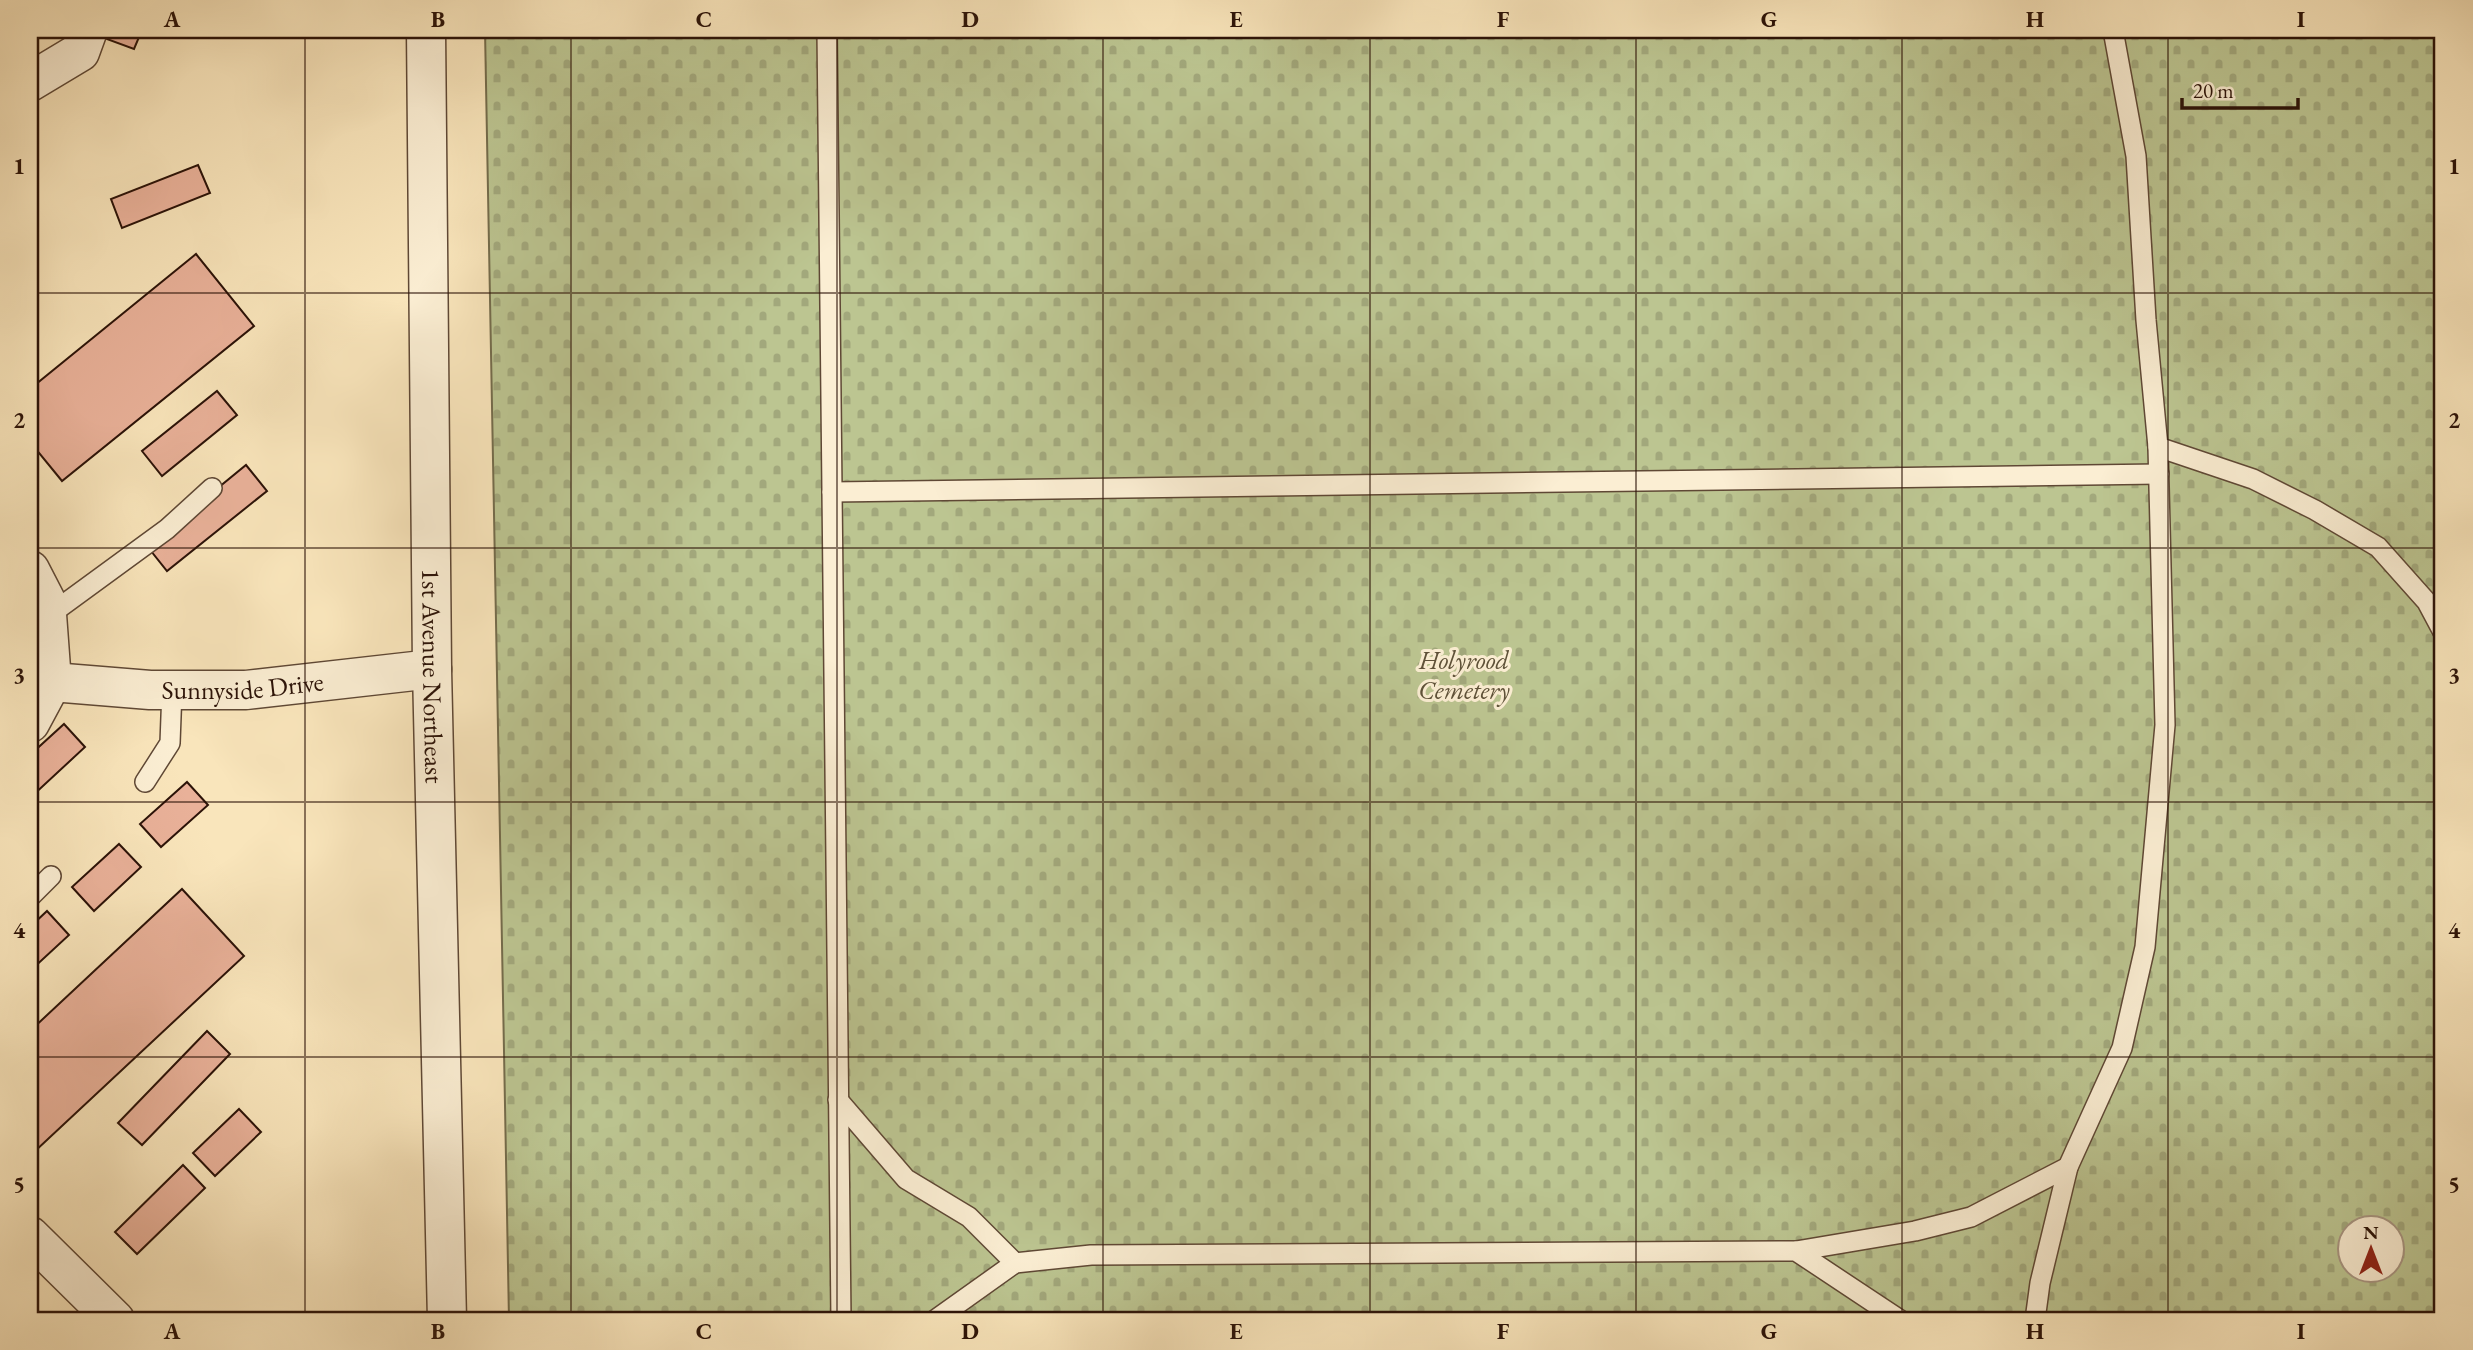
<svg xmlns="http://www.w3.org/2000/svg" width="2473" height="1350" viewBox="0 0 2473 1350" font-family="'EB Garamond',serif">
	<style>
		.cemetery { fill: url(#cemetery-stones); stroke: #746c4c; stroke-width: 2; fill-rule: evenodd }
		.building { fill: #e9b199; stroke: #2c1308; stroke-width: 2 }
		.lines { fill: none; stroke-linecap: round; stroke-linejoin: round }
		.service-casing { stroke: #5f4835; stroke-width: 22 }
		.minor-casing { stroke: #5f4835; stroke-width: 41 }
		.tertiary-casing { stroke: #5f4835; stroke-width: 41 }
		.service { stroke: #fbeed3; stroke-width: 19 }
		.minor { stroke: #fbeed3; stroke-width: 38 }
		.tertiary { stroke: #fbeed3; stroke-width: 38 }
		.grid { fill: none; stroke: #2c1308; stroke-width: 2; stroke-opacity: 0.55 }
		.labels { text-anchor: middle; stroke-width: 6; stroke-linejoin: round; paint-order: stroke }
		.park-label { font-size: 26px; font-style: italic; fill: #5e5138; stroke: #fbeed3 }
		.street-label { font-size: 26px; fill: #2c1308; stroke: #fbeed3 }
		.neatline { fill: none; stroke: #2c1308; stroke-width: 2.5 }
		.grid-label { font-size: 23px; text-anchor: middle; font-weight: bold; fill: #2c1308 }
	</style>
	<defs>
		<pattern id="cemetery-stones" width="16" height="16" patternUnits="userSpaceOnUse" patternTransform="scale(1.75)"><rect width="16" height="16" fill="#bcc591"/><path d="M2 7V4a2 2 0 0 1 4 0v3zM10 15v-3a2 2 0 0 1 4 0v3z" fill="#a2a87c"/></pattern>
	</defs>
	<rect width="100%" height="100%" fill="#f9e5bb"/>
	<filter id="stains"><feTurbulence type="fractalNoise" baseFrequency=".00286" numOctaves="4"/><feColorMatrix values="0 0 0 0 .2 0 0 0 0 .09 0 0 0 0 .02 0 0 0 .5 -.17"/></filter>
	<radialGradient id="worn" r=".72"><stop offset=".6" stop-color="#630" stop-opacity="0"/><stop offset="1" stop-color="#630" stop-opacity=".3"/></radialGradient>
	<path class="cemetery" d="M485,30H2443V1320H509ZM2350,1228H2392V1270H2350Z"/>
	<g class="building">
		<path d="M107,30H142L134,49L104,38Z"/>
		<path d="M198,165L210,193L122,228L111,199Z"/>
		<path d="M196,254L254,326L62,481L30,442V389Z"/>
		<path d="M217,391L237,415L162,476L142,451Z"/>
		<path d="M246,465L267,491L167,571L147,546Z"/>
		<path d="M64,724L85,747L30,798V755Z"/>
		<path d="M187,782L208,805L161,847L140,824Z"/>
		<path d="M119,844L141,867L94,911L72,887Z"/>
		<path d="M182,889L244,956L33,1153L30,1149V1031Z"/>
		<path d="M47,911L69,935L30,971V927Z"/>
		<path d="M207,1031L230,1054L142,1145L118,1123Z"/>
		<path d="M239,1109L261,1132L215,1176L193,1153Z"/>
		<path d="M183,1165L205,1188L137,1254L115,1232Z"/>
	</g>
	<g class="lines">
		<g class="service-casing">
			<g id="service">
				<path d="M827,30L841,1320"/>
				<path d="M2113,30L2136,156L2146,320L2158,447L2253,479L2315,510L2378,547L2427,602L2443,632"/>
				<path d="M832,492L2159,474"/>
				<path d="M48,616L167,529L212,488"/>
				<path d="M145,782L170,743L172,690"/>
				<path d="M30,897L51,876"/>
				<path d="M838,1100L906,1179L969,1217L1015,1263"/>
				<path d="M1796,1251L1915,1231L1971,1217L2068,1167"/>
				<path d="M935,1320L1015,1263L1091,1255L1796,1251L1900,1320"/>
				<path d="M2035,1320L2040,1283L2068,1167L2122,1048L2145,947L2165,725L2158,447"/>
			</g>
		</g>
		<g class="minor-casing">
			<g id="minor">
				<path d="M30,82L80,52L88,30"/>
				<path d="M30,570L46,601L52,682L30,723"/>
				<path id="s1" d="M52,682L150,690H246L432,669"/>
				<path d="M30,1236L115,1320"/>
			</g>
		</g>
		<g class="tertiary-casing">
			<g id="tertiary">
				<path id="s2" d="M426,30L432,669L447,1320"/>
			</g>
		</g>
		<use href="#service" class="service"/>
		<use href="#minor" class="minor"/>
		<use href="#tertiary" class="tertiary"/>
	</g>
	<path class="grid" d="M305,30V1320M571,30V1320M837,30V1320M1103,30V1320M1370,30V1320M1636,30V1320M1902,30V1320M2168,30V1320M30,293H2443M30,548H2443M30,802H2443M30,1057H2443"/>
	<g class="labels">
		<g class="park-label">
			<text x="1464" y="669">Holyrood<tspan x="1464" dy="30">Cemetery</tspan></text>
		</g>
		<g class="street-label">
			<text dy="9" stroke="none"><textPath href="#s2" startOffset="646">1st Avenue Northeast</textPath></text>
			<text dy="9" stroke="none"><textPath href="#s1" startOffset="191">Sunnyside Drive</textPath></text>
		</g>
	</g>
	<rect width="2473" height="1350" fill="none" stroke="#f9e5bb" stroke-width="77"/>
	<g transform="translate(2371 1249)"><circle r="33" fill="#fbeed3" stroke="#a89682" stroke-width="2"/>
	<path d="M0-5L12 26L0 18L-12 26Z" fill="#8f2418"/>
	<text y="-10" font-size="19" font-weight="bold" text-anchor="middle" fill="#2c1308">N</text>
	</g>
	<path d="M2182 98v10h116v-10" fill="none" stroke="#2c1308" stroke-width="3.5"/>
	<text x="2193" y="98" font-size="21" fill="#2c1308" stroke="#fbeed3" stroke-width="5" paint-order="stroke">20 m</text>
	<rect x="38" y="38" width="2396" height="1274" class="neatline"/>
	<g class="grid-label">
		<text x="172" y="27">A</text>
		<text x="438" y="27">B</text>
		<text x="704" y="27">C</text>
		<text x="970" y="27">D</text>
		<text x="1236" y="27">E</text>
		<text x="1503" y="27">F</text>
		<text x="1769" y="27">G</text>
		<text x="2035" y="27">H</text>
		<text x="2301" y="27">I</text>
		<text x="19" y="174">1</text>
		<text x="2454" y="174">1</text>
		<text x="19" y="428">2</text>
		<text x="2454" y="428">2</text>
		<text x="19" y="683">3</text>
		<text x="2454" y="683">3</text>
		<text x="19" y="938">4</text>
		<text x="2454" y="938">4</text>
		<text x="19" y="1192">5</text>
		<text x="2454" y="1192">5</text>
		<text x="172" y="1339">A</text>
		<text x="438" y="1339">B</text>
		<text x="704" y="1339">C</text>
		<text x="970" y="1339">D</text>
		<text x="1236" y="1339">E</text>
		<text x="1503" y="1339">F</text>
		<text x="1769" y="1339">G</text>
		<text x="2035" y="1339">H</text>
		<text x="2301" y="1339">I</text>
	</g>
	<rect width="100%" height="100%" filter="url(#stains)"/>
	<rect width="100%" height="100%" fill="url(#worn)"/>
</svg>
